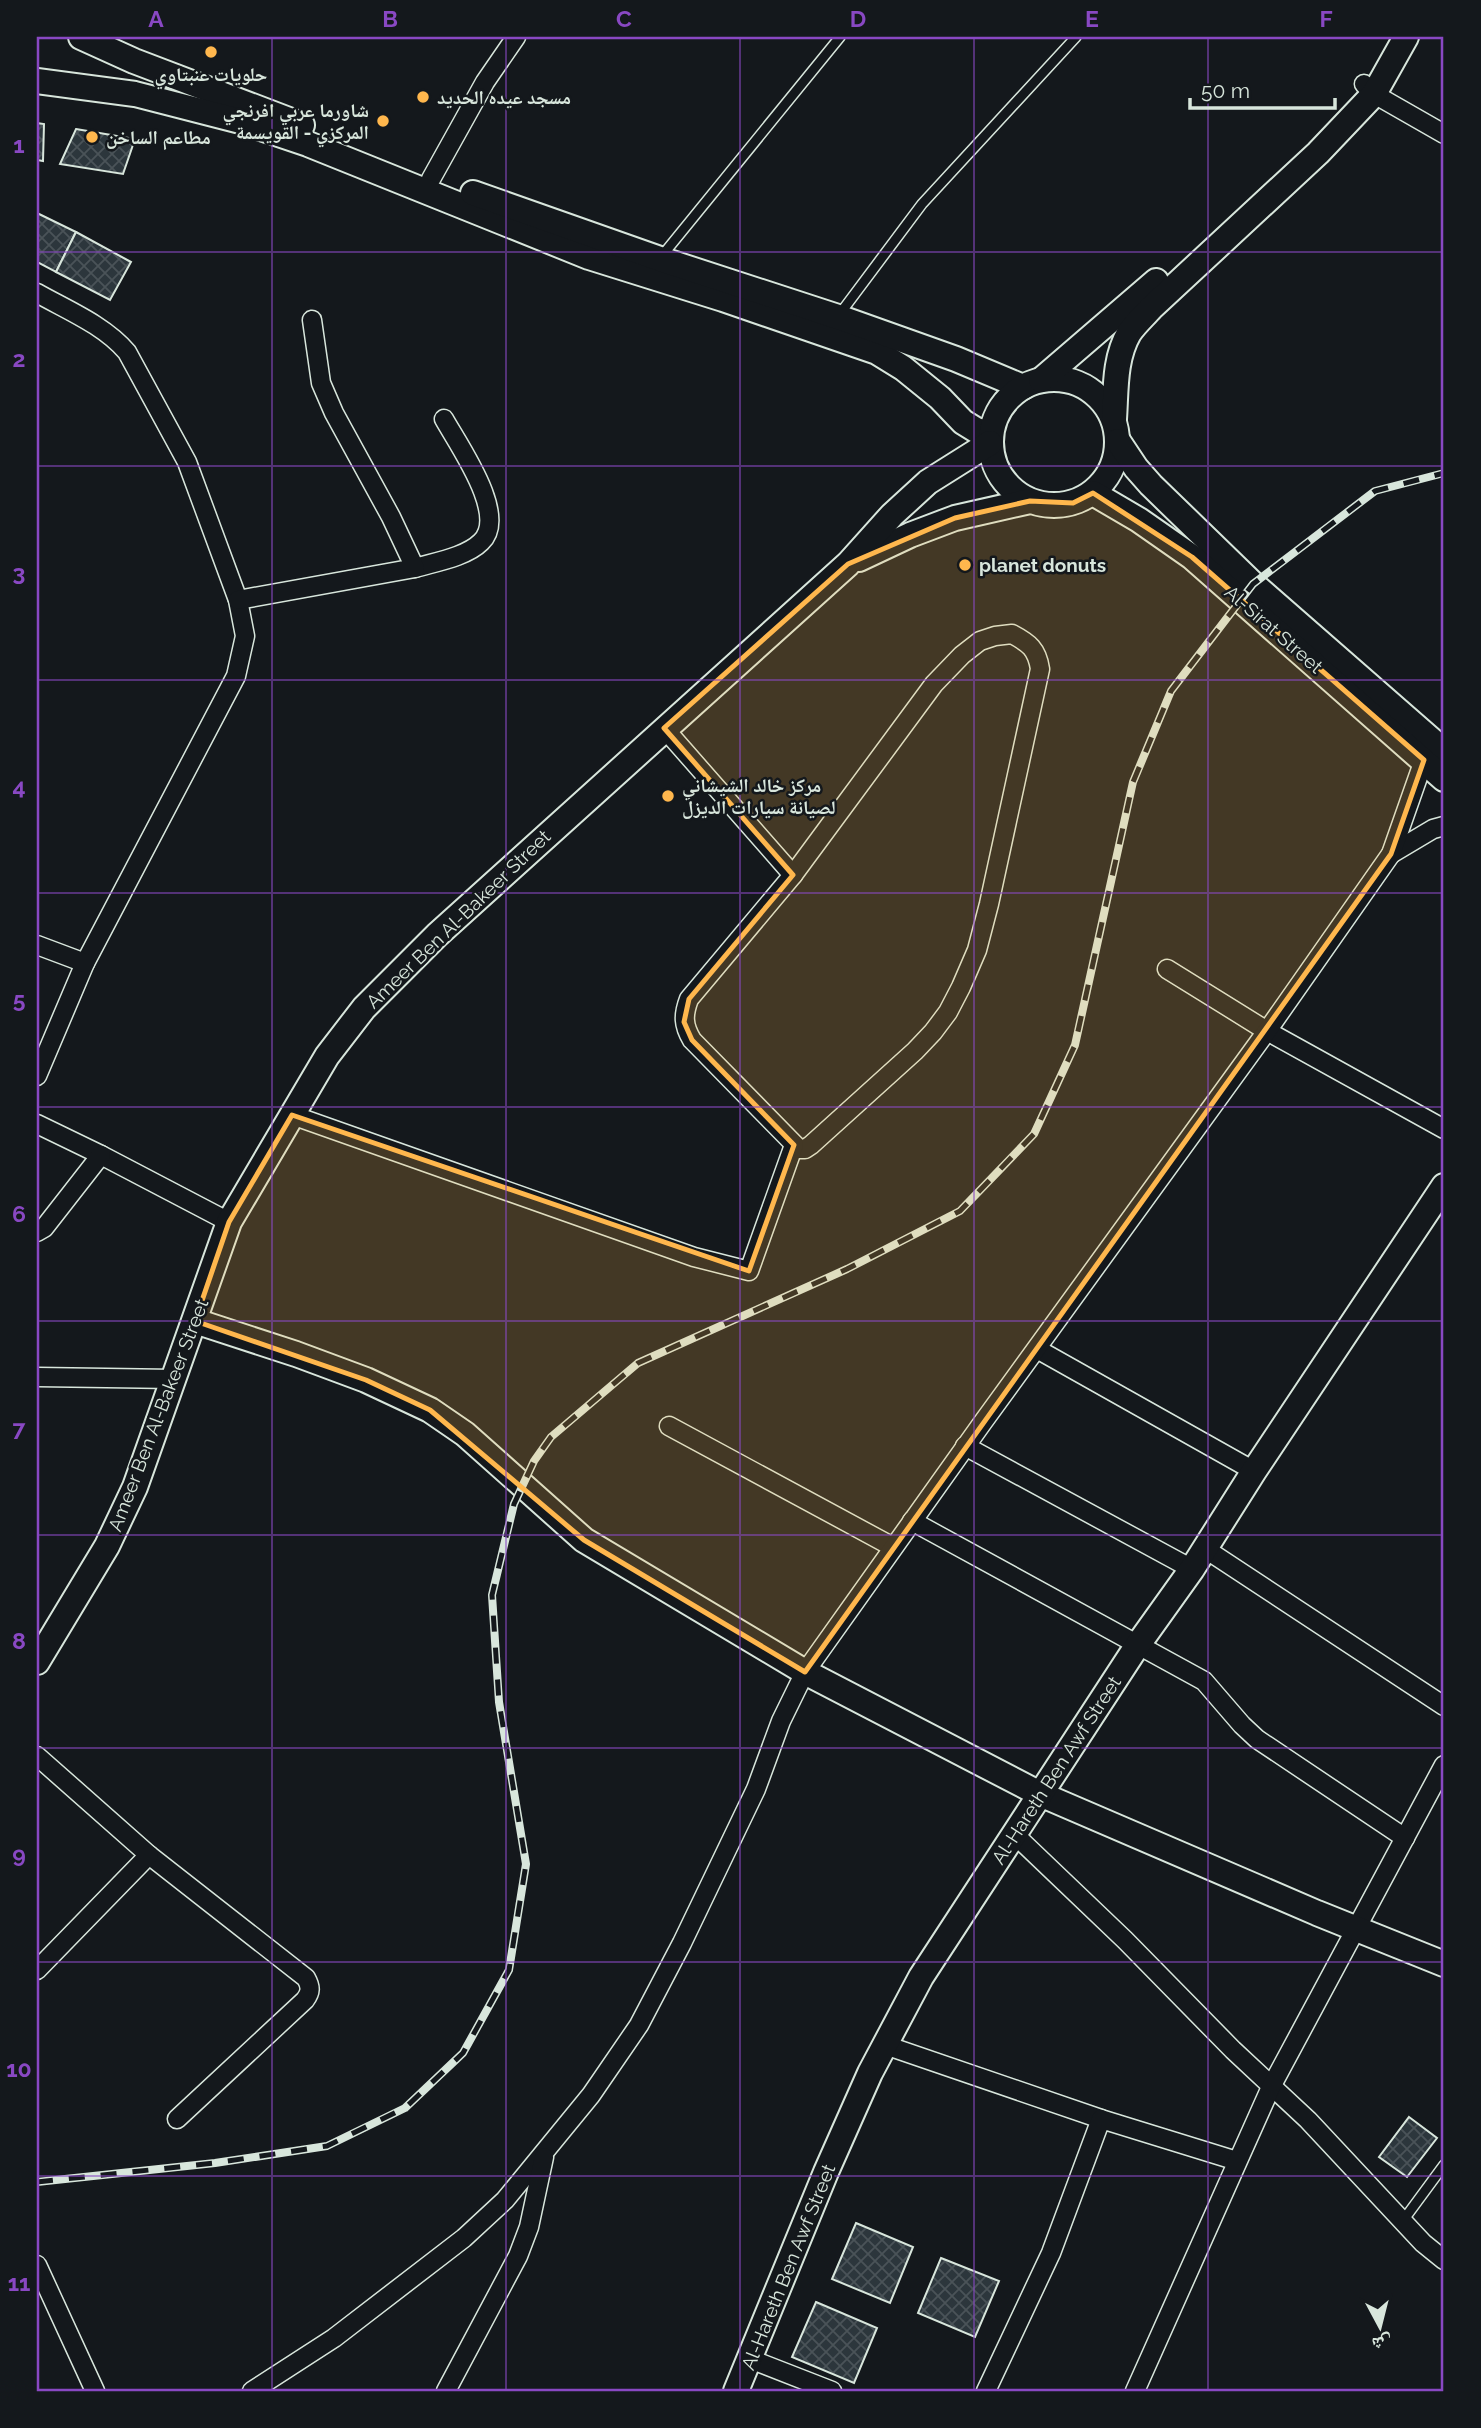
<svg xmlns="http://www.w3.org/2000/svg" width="1481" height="2428" viewBox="0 0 1481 2428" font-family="Raleway,'Noto Naskh Arabic',sans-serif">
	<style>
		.building { fill: url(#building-cross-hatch); stroke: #d8e6dc; stroke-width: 2 }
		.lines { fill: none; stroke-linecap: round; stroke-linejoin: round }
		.lane-casing { stroke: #d8e6dc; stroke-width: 12 }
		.street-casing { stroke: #d8e6dc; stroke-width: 21 }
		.secondary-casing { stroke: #d8e6dc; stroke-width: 28 }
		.lane { stroke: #14181c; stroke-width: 9 }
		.street { stroke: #14181c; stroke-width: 18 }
		.secondary { stroke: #14181c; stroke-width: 24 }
		.rail-casing { stroke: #d8e6dc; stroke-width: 8 }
		.rail { stroke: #14181c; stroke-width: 5; stroke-dasharray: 16; stroke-linecap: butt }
		.marked { fill: #ffb74d; fill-opacity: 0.2; stroke: #ffb74d; stroke-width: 5; stroke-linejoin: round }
		.grid { fill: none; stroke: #8948c3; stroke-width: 2; stroke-opacity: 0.55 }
		.poi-dot { fill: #ffb74d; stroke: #14181c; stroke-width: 2.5 }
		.labels { text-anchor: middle; stroke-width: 5; stroke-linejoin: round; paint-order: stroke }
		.poi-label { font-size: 19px; font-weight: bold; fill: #d8e6dc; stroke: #14181c; text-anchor: start }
		.street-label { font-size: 19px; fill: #d8e6dc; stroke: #14181c }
		.neatline { fill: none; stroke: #8948c3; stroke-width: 2.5 }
		.grid-label { font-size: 23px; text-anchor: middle; font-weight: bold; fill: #8948c3 }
	</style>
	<defs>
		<pattern id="building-cross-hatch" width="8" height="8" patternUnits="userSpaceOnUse" patternTransform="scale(1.75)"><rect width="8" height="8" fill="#2c363c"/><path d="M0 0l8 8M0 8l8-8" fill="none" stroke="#4a5358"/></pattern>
	</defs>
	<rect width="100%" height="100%" fill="#14181c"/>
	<g class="building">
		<path d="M37,123L44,124L43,161L37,160Z"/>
		<path d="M76,129L135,139L123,174L60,164Z"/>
		<path d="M37,213L76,232L56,272L37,262Z"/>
		<path d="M76,232L131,262L110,300L56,272Z"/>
		<path d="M1409,2117L1437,2138L1407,2177L1379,2157Z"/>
		<path d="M856,2223L913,2247L890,2303L832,2279Z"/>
		<path d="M941,2258L999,2281L975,2337L918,2313Z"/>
		<path d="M816,2302L877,2328L854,2383L792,2357Z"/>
	</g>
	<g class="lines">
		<g class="lane-casing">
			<g id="lane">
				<path d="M661,257L840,37"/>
				<path d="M839,315L922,204L1076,37"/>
				<path d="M1402,2222L1444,2165"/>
			</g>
		</g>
		<g class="street-casing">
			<g id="street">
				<path d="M1364,84L1374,94L1444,134"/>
				<path d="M431,179L485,82L516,37"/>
				<path d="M37,293C67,310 104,325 127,352L187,462L238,600L245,636L236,676L85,963L37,1076"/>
				<path d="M415,568C435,562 466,557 481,542C509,516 459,446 444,419"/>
				<path d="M238,600L415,568L391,517L334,413L321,383L312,320"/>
				<path d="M1012,634C1029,643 1037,649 1040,669L989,904L977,950L961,987L948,1012L933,1032L915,1051L811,1145L805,1149H799L692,1040C683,1025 683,1015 689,999L793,875L934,684L962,655L980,641L995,636Z"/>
				<path d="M664,728L793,875"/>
				<path d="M1391,854L1433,829L1444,826"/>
				<path d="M37,945L85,963"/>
				<path d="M1167,969L1267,1031L1444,1129"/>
				<path d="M292,1115L694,1257L749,1271L794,1145"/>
				<path d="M37,1124L101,1155L229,1222"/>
				<path d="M37,1232L44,1228L101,1155"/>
				<path d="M1037,1349L1254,1471"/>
				<path d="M37,1377L175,1379"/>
				<path d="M669,1426L893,1547"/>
				<path d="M965,1446L1192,1569"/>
				<path d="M912,1521L1204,1681L1242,1725L1257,1739L1405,1838"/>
				<path d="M1204,1548L1444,1706"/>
				<path d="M37,1756L149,1855L306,1978C311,1987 311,1992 305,2000L177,2119"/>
				<path d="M1014,1834L1125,1940L1233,2050L1308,2120L1423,2243L1444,2260"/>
				<path d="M37,1970L149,1855"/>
				<path d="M885,2045L1101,2119"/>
				<path d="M37,2265L95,2391"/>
				<path d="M750,2359L832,2391"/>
				<path d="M252,2391L334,2338L464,2238L505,2200L591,2095L639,2025L682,1943L756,1789L781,1721L805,1672L983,1422L1267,1031L1391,854L1424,760"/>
				<path d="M446,2391L518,2256L529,2227L544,2157"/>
				<path d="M986,2391L1051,2253L1101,2119L1237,2161"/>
				<path d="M1135,2391L1271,2087L1444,1765"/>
			</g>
		</g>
		<g class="secondary-casing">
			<g id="secondary">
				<path d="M81,37L134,61L302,125"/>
				<path d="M37,81L135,94L240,121L308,144L589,257L723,299L877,352L903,368L940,398L963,422L976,430L991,435"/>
				<path d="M473,193L660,259L838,317L956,359L1023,387"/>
				<circle cx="1054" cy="442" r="63"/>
				<path d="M1041,380L1156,281"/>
				<path d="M1114,419C1116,391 1114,359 1129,333C1135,324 1144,316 1151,308L1318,153L1374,94L1406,37"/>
				<path d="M1118,441L1136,468L1151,485L1253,584L1444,751"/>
				<path d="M1093,493L1139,520L1192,557L1444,779"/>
				<path d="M859,559L910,535L955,518L1030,501"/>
				<path d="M195,1321L296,1354L366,1380L430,1410L465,1434L584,1540L805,1672L1040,1794L1317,1913L1444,1964"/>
				<path d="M37,1662L107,1546L135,1487L229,1222L327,1056L364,1008L437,935L848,564L892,515L928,482L990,443"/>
				<path d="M736,2391L826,2172L870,2073L921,1977L1137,1646L1192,1569L1254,1471L1444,1186"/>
			</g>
		</g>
		<use href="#lane" class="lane"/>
		<use href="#street" class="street"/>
		<use href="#secondary" class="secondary"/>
		<g class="rail-casing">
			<path id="rail" d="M37,2182L215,2163L327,2146L405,2108L463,2053L509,1970L526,1864L499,1702L492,1595L514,1504L534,1461L551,1437L638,1363L847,1269L960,1211L1034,1134L1075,1045L1133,782L1171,691L1253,584L1375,491L1444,473"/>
		</g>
		<use href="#rail" class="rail"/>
	</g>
	<path class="marked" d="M1093,493L1192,557L1424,760L1391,854L805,1672L584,1540L430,1410L366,1380L195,1321L229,1222L292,1115L749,1271L794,1145L692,1040L684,1022L689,999L793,875L664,728L848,564L955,518L1030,501L1073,503Z"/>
	<path class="grid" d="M272,37V2391M506,37V2391M740,37V2391M974,37V2391M1208,37V2391M37,252H1444M37,466H1444M37,680H1444M37,893H1444M37,1107H1444M37,1321H1444M37,1535H1444M37,1748H1444M37,1962H1444M37,2176H1444"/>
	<g class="poi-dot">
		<circle cx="211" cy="52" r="7"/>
		<circle cx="423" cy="97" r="7"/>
		<circle cx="383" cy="121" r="7"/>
		<circle cx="92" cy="137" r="7"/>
		<circle cx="965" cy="565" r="7"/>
		<circle cx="668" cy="796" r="7"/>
	</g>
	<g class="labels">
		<g class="poi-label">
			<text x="211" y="81" text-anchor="middle">حلويات عنبتاوي</text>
			<text x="437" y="104">مسجد عيده الحديد</text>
			<text x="369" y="117" text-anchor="end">شاورما عربي افرنجي<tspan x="369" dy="22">المركزي - القويسمة</tspan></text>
			<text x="106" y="144">مطاعم الساخن</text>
			<text x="979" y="572">planet donuts</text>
			<text x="682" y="792">مركز خالد الشيشاني<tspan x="682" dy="22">لصيانة سيارات الديزل</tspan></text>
		</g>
		<g class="street-label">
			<text transform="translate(1274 629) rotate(41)" y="7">Al-Sirat Street</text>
			<text transform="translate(458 919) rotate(-44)" y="7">Ameer Ben Al-Bakeer Street</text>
			<text transform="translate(158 1415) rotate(-69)" y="7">Ameer Ben Al-Bakeer Street</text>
			<text transform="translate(1056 1770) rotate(-57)" y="7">Al-Hareth Ben Awf Street</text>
			<text transform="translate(788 2267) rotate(-68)" y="7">Al-Hareth Ben Awf Street</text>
		</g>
	</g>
	<rect width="1481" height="2428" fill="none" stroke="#14181c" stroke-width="77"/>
	<g transform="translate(1380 2327) rotate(173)" stroke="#14181c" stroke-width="5" paint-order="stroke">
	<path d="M0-5L12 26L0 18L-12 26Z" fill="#d8e6dc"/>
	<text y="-10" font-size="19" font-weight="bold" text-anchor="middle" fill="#d8e6dc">ش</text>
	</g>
	<path d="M1190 98v10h145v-10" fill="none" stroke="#d8e6dc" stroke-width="3.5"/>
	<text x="1201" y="98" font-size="21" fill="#d8e6dc" stroke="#14181c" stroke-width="5" paint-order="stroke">50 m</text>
	<rect x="38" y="38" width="1404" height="2352" class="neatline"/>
	<g class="grid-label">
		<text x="156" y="27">A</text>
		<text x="390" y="27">B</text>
		<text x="624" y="27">C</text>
		<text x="858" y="27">D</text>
		<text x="1092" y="27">E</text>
		<text x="1326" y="27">F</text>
		<text x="19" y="153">1</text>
		<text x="19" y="367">2</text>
		<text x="19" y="581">3</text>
		<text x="19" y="795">4</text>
		<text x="19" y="1008">5</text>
		<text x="19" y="1222">6</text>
		<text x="19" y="1436">7</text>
		<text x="19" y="1649">8</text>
		<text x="19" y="1863">9</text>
		<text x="19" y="2077">10</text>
		<text x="19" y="2291">11</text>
	</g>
</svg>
